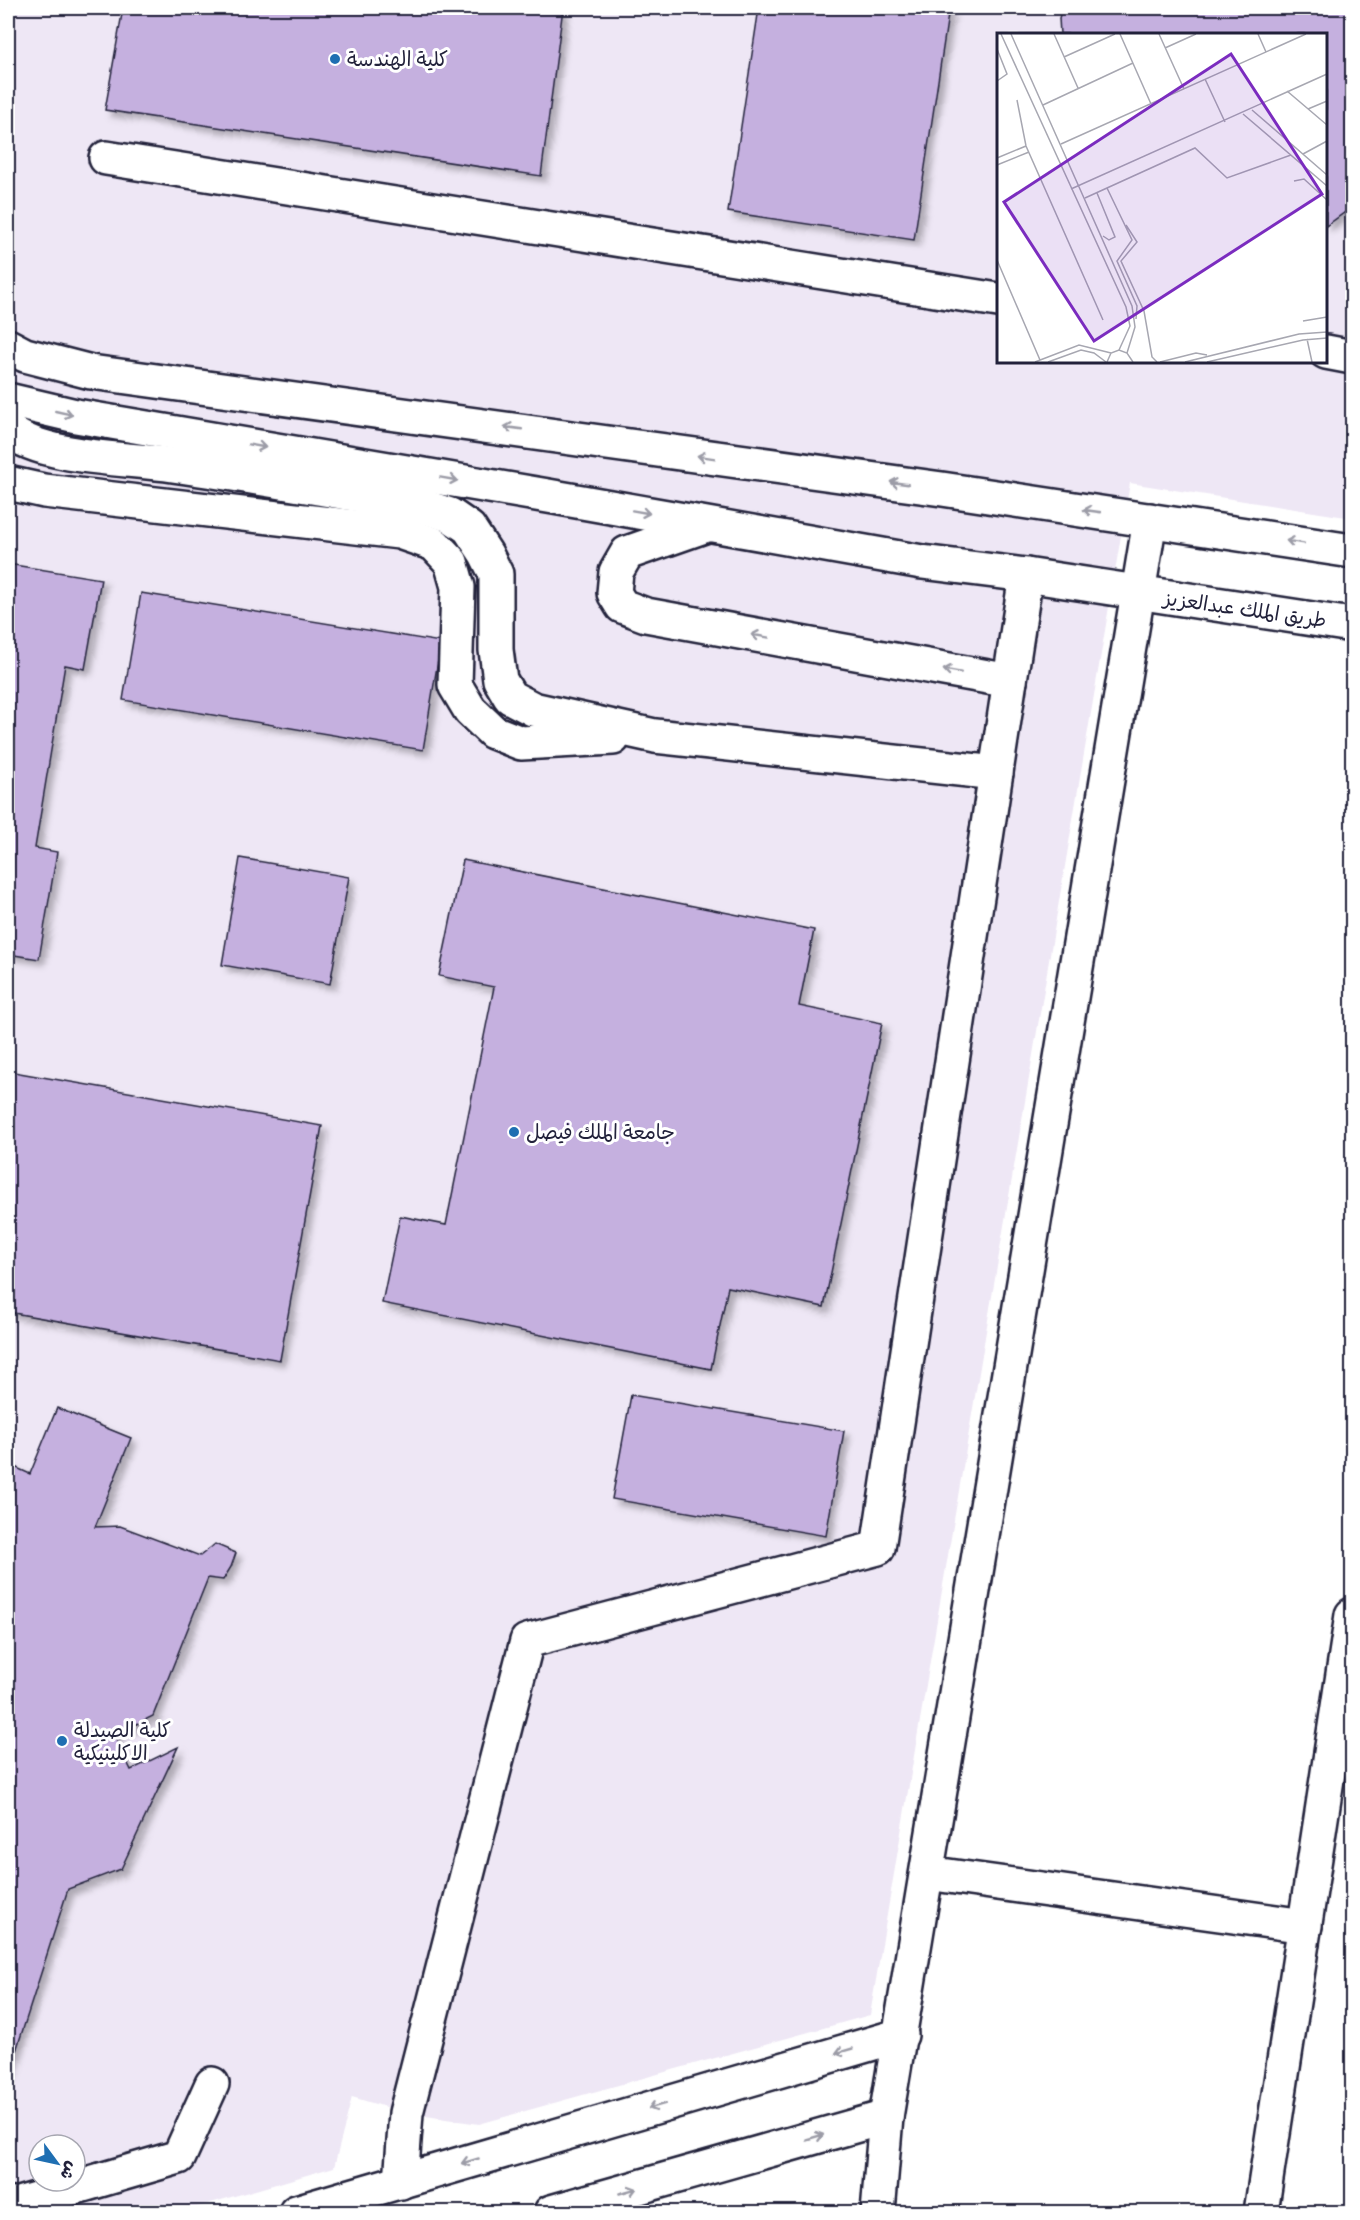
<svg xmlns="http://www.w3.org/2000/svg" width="1360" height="2220" viewBox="0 0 1360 2220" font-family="Sriracha,'Playpen Sans Arabic',sans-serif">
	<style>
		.built { fill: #eee7f5; fill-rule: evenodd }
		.building { fill: #c5b0df; stroke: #22223b; stroke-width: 1.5; filter: url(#shadow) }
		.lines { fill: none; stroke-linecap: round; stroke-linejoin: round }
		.minor-casing { stroke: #22223b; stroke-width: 38 }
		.minor { stroke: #fff; stroke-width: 33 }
		.oneway { stroke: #9c9ca7 }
		.poi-dot { fill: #1f6fb2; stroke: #fff; stroke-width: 2 }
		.labels { text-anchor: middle; stroke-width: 6; stroke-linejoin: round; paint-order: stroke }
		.poi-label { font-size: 20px; fill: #22223b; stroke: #fff; text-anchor: start }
		.street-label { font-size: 20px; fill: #22223b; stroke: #fff }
		.inset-road { fill: none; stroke: #a7a7b1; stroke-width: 1.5 }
		.view { fill: #7b2cbf; fill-opacity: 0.15; stroke: #7b2cbf; stroke-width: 3 }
		.inset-edge { fill: none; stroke: #22223b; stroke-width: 3 }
	</style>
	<defs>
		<filter id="shadow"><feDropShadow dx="5.5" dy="5.5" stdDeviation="3" flood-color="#0004"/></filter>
	</defs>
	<rect width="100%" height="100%" fill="#fff"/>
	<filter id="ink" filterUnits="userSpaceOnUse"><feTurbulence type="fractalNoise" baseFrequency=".0167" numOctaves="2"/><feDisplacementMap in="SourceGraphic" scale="12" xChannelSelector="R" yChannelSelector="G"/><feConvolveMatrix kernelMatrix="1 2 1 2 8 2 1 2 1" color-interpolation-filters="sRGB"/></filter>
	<g filter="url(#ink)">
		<path class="built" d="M8,8H1352V518L1130,483L870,2015L479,2124L406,2113L352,2097L334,2167L180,2212H8ZM998,34H1326V362H998ZM39,2145H75V2181H39Z"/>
		<g class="building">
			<path d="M123,8H563L541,176L105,110Z"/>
			<path d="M759,8H949L914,240L728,212Z"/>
			<path d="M1062,8H1352V207L1326,226V34H1060L1059,18Z"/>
			<path d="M8,564L101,579L85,669L65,665L35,848L57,852L39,959L8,954Z"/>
			<path d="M141,593L441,642L423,750L123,700Z"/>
			<path d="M240,858L349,877L330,984L222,965Z"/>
			<path d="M463,860L814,930L799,1006L882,1023L824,1307L728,1287L711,1369L382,1303L400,1216L446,1225L494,987L439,976Z"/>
			<path d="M8,1071L322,1126L280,1360L8,1312Z"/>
			<path d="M631,1395L844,1431L826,1536L612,1499Z"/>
			<path d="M57,1408L131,1438L95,1527L120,1526L200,1556L215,1544L236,1553L231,1567L223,1580L208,1578L153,1716L114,1735L131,1770L178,1747L121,1869L68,1889L8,2076V1464L30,1474Z"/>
		</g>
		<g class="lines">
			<g class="minor-casing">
				<g id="minor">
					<path d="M106,158L998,300"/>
					<path d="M8,346L25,355L91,372L942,489L1352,551"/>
					<path d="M1326,352L1352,357"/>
					<path d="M8,400L76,416L548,496L922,562L1026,575L1352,625"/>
					<path d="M8,430C42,458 122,458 166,464C251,476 334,491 419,505L450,515L469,528L486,554L496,574V650L500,680L510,697L533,709L655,736L996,773"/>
					<path d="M8,483L44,491L399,532L434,544L451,562L458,587L455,685L470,710L493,732L521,743L613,738"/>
					<path d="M707,525L627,553L616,572L614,593L622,606L646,615L1010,681"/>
					<path d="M927,1873L1305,1926"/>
					<path d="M401,2182L406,2113L527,1641L878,1548L1026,575"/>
					<path d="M8,2207L179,2157L212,2084"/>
					<path d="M296,2212L901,2035"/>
					<path d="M551,2212L886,2117"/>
					<path d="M878,2212L886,2117L1150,520"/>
					<path d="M1261,2212L1352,1615"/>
				</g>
			</g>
			<use href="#minor" class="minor"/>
		</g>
		<defs><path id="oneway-shaft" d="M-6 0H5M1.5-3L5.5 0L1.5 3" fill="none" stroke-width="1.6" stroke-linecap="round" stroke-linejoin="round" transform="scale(1.5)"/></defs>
		<g class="oneway">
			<use href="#oneway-shaft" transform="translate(64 413) rotate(13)"/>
			<use href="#oneway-shaft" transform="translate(513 428) rotate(-172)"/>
			<use href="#oneway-shaft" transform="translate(257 446) rotate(10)"/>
			<use href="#oneway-shaft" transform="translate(706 457) rotate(-171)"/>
			<use href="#oneway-shaft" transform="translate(449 479) rotate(10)"/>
			<use href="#oneway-shaft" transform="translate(899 483) rotate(-172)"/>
			<use href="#oneway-shaft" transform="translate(1092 511) rotate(-172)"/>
			<use href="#oneway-shaft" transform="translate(641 512) rotate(10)"/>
			<use href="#oneway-shaft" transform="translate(1295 542) rotate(-171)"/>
			<use href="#oneway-shaft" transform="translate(760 636) rotate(-170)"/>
			<use href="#oneway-shaft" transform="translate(952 671) rotate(-170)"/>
			<use href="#oneway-shaft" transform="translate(844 2051) rotate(164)"/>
			<use href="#oneway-shaft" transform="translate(657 2106) rotate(164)"/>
			<use href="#oneway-shaft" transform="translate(815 2137) rotate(-16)"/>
			<use href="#oneway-shaft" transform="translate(470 2161) rotate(164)"/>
			<use href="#oneway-shaft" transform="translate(628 2191) rotate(-16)"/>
		</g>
	</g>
	<g class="poi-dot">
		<circle cx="335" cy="59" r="6"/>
		<circle cx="514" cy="1132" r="6"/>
		<circle cx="62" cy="1741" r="6"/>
	</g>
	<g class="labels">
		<g class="poi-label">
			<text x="347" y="66">كلية الهندسة</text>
			<text x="526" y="1139">جامعة الملك فيصل</text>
			<text x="74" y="1737">كلية الصيدلة<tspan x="74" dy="23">الاكلينيكية</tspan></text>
		</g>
		<g class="street-label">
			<text transform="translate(1245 609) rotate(8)" y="7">طريق الملك عبدالعزيز</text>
		</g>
	</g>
	<g transform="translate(997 33)">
		<rect width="330" height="330" fill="#fff"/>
		<path class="inset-road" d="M4,1L129,274L133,293L122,317M14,1L135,273L138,294L130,320M57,1L81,55M123,1L154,71M162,1L187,56M261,1L269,19M168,15L199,1M0,16L10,41L0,48M67,24L118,1M208,46L228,89M290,58L330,92M20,67L29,113L106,287M46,72L136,30M311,76L330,68M255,77L330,142M246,81L330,153M64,111L309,1M306,121L330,108M0,125L29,113M0,132L32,119M297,148L307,146L330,167M110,155L135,207L120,228L140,273L139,286M74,156L330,41M100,160L118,204L112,207L106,203M88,165L198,115L230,145L294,122M129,192L140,209L124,228L147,278L155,324L160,329M0,227L43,327M306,288L330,284M310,306L315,329M38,329L82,312L114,320M51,329L84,317L97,320L109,329M110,329L114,320L122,317L130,320L136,329M163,329L199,320L210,322M188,329L302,301L330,299M210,329L306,307L330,305"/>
		<path class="view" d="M234,21L325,161L97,308L7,169Z"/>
		<rect width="330" height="330" class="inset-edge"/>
	</g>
	<rect width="1360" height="2220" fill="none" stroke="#fff" stroke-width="30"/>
	<rect x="15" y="15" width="1330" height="2190" fill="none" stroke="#22223b" stroke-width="2" filter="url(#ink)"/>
	<g transform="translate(57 2163) rotate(123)"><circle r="28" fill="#ffffff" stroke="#a7a7b1" stroke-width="1.5"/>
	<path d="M0-4.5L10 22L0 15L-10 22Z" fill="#1f6fb2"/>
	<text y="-9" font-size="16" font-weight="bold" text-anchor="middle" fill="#22223b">ش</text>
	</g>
</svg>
